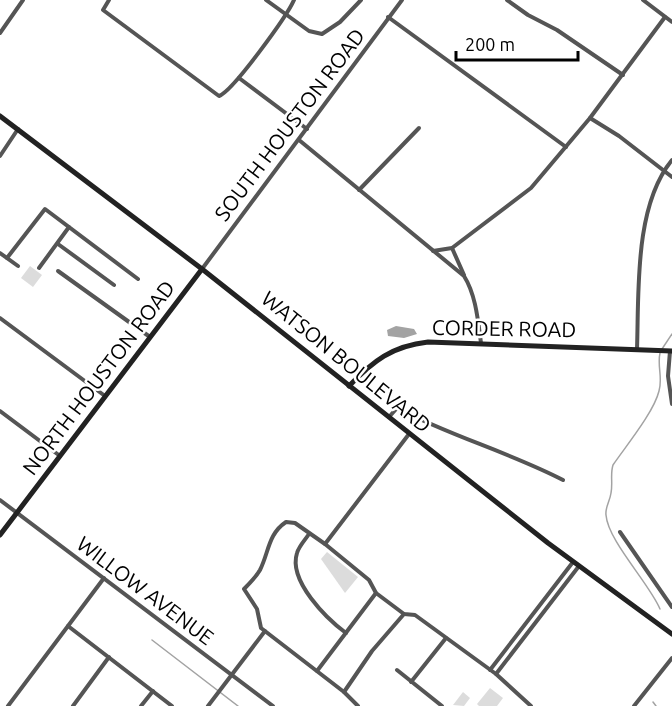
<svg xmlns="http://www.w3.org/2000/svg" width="672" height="706" viewBox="0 0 672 706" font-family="Ubuntu,sans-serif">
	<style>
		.green { fill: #dcdcdc }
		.water { fill: #a3a3a3 }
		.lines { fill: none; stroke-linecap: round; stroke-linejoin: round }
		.stream { stroke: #a3a3a3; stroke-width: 1.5 }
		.street { stroke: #555; stroke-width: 4 }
		.secondary { stroke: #222; stroke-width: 5 }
		.labels { text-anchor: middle; stroke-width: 5; stroke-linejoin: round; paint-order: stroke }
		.street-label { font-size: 21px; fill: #000; stroke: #fff }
	</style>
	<rect width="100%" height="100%" fill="#fff"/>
	<g class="green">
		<path d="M30,266L42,275L33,287L21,278Z"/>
		<path d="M327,552L358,577L345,593L321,559Z"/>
		<path d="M490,688L503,698L497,706H479L477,704Z"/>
		<path d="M463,692L470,698L464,706L453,705Z"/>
	</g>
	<path class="water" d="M396,326L414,329L417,334L404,338L388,336L387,330Z"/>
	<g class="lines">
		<g class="stream">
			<path d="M662,349L672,334"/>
			<path d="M660,353C657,366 663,378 659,391C654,412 626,446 613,465C610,474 613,483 611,493C610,501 605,507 606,515C608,541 649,583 660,609"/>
			<path d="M152,640L238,706"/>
			<path d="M653,702L656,706"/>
		</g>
		<g class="street">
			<path d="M109,0L103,10L219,96C233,91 287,16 294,0"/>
			<path d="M266,0L309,31L322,34L340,22L361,0"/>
			<path d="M507,0L528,15L557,30L623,75"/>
			<path d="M643,0L672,22"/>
			<path d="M388,17L566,147"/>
			<path d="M0,33L23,0"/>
			<path d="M239,78L307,129"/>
			<path d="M590,118L619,136L672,177"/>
			<path d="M299,140L464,276C476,295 478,321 481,343"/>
			<path d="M0,156L18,129"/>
			<path d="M359,190L419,128"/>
			<path d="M58,244L114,285"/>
			<path d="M452,248L464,275"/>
			<path d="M433,251L452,248L531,188L590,118L665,17"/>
			<path d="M0,253L18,266"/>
			<path d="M7,258L45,209L138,279"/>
			<path d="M39,268L69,227"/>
			<path d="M202,269L402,0"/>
			<path d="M58,271L150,337"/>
			<path d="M0,318L105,396"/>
			<path d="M637,349C639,292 634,206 672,160"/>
			<path d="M670,351L668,376L672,404"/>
			<path d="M0,411L60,456"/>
			<path d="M389,417L397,408C450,436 509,452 563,480"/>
			<path d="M0,500L273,706"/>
			<path d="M620,532L672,607"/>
			<path d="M309,534C305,540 299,546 297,553C288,581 327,619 346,633"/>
			<path d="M325,544L409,434"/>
			<path d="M68,626L172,706"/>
			<path d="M397,670L442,706"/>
			<path d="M490,670L573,562"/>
			<path d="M317,671L376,593"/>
			<path d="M496,674L579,566"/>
			<path d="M411,682L446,638"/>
			<path d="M344,692L372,651L404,614"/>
			<path d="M8,706L104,578"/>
			<path d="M73,706L109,657"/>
			<path d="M141,706L153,691"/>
			<path d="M208,706L265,631"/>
			<path d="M358,706L344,692L261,628L257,609L244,589C250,583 256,577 260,570C269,552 268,534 286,522L295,523L325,544L369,580L376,593L404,614L415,615L496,674L531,706"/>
			<path d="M634,706L672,658"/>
		</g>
		<g class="secondary">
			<path d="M0,116L202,269L548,543L672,634"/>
			<path d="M349,386C373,361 392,346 428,342L672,351"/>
			<path d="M0,535L202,269"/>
		</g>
	</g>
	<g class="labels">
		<g class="street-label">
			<text transform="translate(290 125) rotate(-53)" y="7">SOUTH HOUSTON ROAD</text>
			<text transform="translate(504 329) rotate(1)" y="7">CORDER ROAD</text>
			<text transform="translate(346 362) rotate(39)" y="7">WATSON BOULEVARD</text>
			<text transform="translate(99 378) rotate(-53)" y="7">NORTH HOUSTON ROAD</text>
			<text transform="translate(145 591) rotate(37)" y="7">WILLOW AVENUE</text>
		</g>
	</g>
	<path d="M456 51v9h122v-9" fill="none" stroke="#000000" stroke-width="3"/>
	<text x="465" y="51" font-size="18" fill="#000000" stroke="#ffffff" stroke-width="4.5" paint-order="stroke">200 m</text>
</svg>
